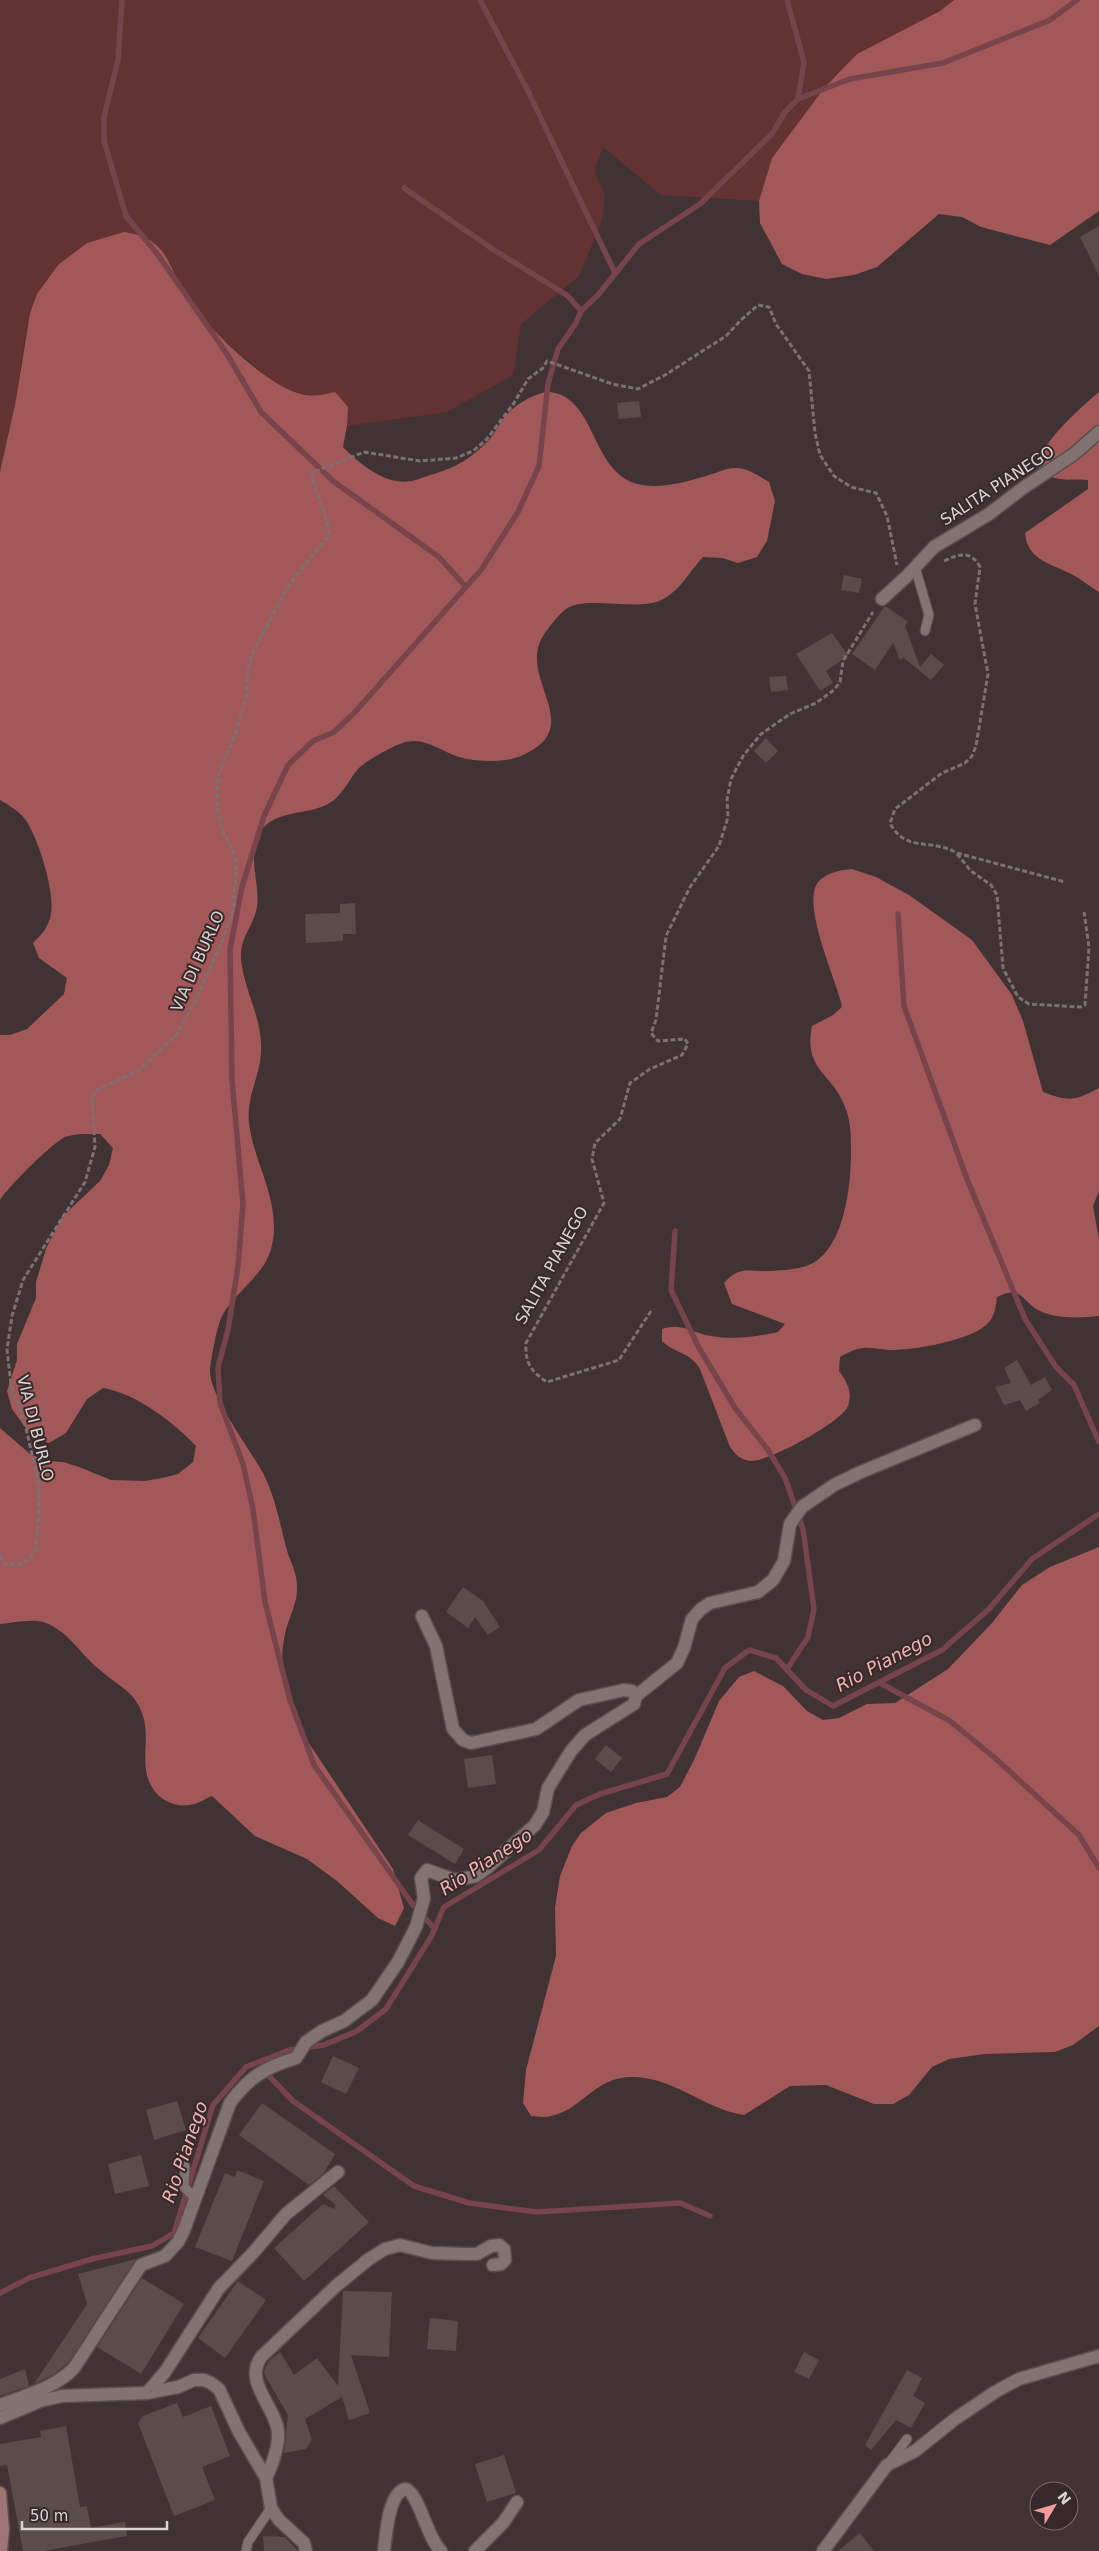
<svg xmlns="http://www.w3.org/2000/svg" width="1099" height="2551" viewBox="0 0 1099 2551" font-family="'DejaVu Sans',sans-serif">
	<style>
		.green { fill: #633233 }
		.forest { fill: #a25858 }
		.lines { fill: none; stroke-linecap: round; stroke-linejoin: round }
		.stream { stroke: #77444b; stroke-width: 5.5 }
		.building { fill: #5b4c4c }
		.service-casing { stroke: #5a4f4f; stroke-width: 11 }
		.minor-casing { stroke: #5a4f4f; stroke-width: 15 }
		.secondary-casing { stroke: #5a4f4f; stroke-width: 15 }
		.path { stroke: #7c7070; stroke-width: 3; stroke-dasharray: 5 2.5; stroke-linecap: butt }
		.service { stroke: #827272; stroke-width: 9 }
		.minor { stroke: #827272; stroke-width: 12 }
		.secondary { stroke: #9f7474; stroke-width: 12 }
		.labels { text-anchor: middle; stroke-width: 4; stroke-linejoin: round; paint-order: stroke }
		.street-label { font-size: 16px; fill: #dcd3d3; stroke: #372929 }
		.water-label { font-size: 18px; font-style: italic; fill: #f3b2b0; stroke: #372929 }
	</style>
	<rect width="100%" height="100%" fill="#413333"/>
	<path class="green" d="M0,0H954L940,11L857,54L825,87L772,158L759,201L661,195L603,147L594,171L605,195L602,221L579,276L521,324L513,375L447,412L347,426L348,407L318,396L300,394L281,386L264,374L207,326L184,294L166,260L47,279C24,314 23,357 17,397C12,422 6,447 0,472Z"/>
	<g class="forest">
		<path d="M954,0H1099V211L1050,245L981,227L962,217L939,214L877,267L854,275L826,279L802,274L782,264L760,223L759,201L772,158L825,87L857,54L940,11Z"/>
		<path d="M124,232C135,234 146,236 155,244C169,255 175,278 184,293C202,323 266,386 301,394C313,397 323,395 335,392L348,407L347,426L343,447C360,464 385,486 412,481C420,479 429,475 437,473C456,467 471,458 485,444C493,437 497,428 503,419C510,408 536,391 550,392C595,397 591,468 634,483C658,491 690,481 712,474C719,472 727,468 734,468C746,467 759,476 769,482L775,501L767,541L757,557L738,563L722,558L703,557C689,572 679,593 659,601C634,611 585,595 566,609C559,614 550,626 545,633C513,677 591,726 521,756C504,763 477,762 459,757C442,752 426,737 406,742C396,744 365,761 358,769C350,778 344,792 334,800C315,815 287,809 267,824C242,844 261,882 257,907C253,928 240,936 241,959C244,991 263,1019 261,1052C260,1079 244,1098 250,1130C257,1169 281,1204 272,1245C266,1275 236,1290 222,1316C217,1326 211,1358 210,1370C209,1396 251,1450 264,1475C276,1499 280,1525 287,1551C289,1558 293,1565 295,1573C302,1599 290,1611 285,1634C278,1665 285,1699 298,1727L393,1869L404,1908L395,1926L378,1918L337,1881L307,1859L255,1836L212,1796C206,1798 200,1803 194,1804C170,1810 149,1794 146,1770C143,1746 151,1731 139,1706C131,1690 113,1682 100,1670C81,1655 69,1632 46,1623C32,1618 14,1623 0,1624V1428L30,1454L46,1461L63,1462L79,1467L111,1480L145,1481L162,1478L178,1474L193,1462L196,1446C172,1421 137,1394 103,1388L87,1399L66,1433L49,1443L33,1438L12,1409L7,1391L17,1360V1344L36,1298V1282L46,1249L62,1217L100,1181L109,1165L113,1148L100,1134C88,1134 77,1133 65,1137C51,1144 8,1187 0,1200V1035H10L27,1029L64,994L67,978L39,958L33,943C41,935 47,929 50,918C57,897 39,841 27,822C21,812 10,806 0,800V472L16,400L30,313L37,294L58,265L87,243Z"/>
		<path d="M1099,392V592C1089,586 1080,578 1069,573C1049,563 1027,559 1025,533L1088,489V480C1070,479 1047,483 1037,465C1042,442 1081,407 1099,392Z"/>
		<path d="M852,869L876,877L909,895L972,940L1012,995L1023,1021L1043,1092C1069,1102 1075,1101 1099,1088V1191L1093,1206L1099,1239V1316C1081,1318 1057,1319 1040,1311C1021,1302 1023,1284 997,1297C996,1305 995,1315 989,1322C975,1340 914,1350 891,1350C867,1349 865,1343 840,1357L839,1371C847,1382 853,1392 848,1406C842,1422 768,1462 751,1461C741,1460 736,1455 730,1447L700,1369C689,1351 677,1355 662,1341V1329C682,1322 691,1333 711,1336C734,1340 755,1337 778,1332L785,1324L732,1304L724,1283C740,1265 748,1272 769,1271C783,1270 801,1270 813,1263C845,1245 851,1184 851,1152C851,1137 851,1121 845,1107C833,1073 803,1071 812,1026L833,1015L842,1007C837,980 798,900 820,880C829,872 841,870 852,869Z"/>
		<path d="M1099,1547V2026L1073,2045L1055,2052L985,2054L949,2059L932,2067L909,2095L893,2104H874L826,2085L790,2086L744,2115C704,2109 674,2077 632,2077C594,2077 582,2110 551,2116C545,2118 537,2116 531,2116L523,2103L526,2070L556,1956L555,1908L560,1876L572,1846L581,1833L606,1813L636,1803L667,1797L680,1787L695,1758L719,1701L739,1677L754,1671L783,1686L807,1711L823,1720L839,1718L867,1704L895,1703L948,1669L992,1623L1022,1585L1050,1567Z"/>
	</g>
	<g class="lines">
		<g class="stream">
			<path d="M122,0L118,60L104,117V141L126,216L158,255L227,354L261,412L333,481L439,557L465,586"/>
			<path d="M480,0L527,89L615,273"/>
			<path d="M787,0L804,62L798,99"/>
			<path d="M404,188L491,248L568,296L581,311"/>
			<path d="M898,914L904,1006L967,1179L1025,1319L1056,1367L1074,1385L1099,1442"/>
			<path d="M675,1231L671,1290L698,1346L735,1408L768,1450L785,1478L803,1529L814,1609L808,1637L787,1669"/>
			<path d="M880,1683L950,1721L995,1758L1079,1835L1099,1868"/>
			<path d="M435,1929L413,1905L314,1765L290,1700L265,1602L253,1509L243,1464L220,1403L218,1367L228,1330L238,1266L243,1204L232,1080L230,949L242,887L264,816L288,765L313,741L334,732L355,712L481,570L518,512L539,466L548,384L558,349L576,323L581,311L598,295L639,244L700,204L772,134L785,112L798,99L850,79L943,63L1050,20L1077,0"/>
			<path d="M265,2072L293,2101L414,2186L469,2203L537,2212L680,2203L710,2216"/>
			<path d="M0,2293L29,2278L92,2259L152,2246L174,2233L213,2105L246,2067L289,2050L324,2045L357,2031L386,2009L431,1937L444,1907L539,1850L576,1805L600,1794L667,1774L725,1668L749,1650L776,1658L806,1690L833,1706L942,1650L989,1609L1032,1559L1099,1514"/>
		</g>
	</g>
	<g class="building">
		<path d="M1099,226V276L1080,237Z"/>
		<path d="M639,401L641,417L619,419L617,403Z"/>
		<path d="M844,575L862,579L859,593L841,590Z"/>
		<path d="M885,606L908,622L905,626L920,667L931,654L944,665L931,680L904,658L900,660L893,643L875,670L852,654Z"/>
		<path d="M832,633L848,656L826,671L833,683L820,691L796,654Z"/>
		<path d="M786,676L788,690L771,692L769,677Z"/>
		<path d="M766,738L778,751L766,763L754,751Z"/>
		<path d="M355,903L356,934H343V941L306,943L305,914L340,913V904Z"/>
		<path d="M1017,1360L1031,1385L1045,1377L1052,1390L1038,1400L1040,1403L1026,1411L1020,1400L1004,1405L995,1387L1011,1383L1004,1368Z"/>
		<path d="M463,1587L483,1601L500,1627L488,1635L475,1617L468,1628L446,1612Z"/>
		<path d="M606,1745L622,1758L611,1772L595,1759Z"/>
		<path d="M492,1755L496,1784L468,1788L464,1759Z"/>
		<path d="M418,1820L464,1849L455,1864L408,1835Z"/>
		<path d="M333,2056L359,2068L346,2094L321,2082Z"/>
		<path d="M177,2101L186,2130L154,2140L146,2110Z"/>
		<path d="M262,2103L335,2154L323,2174L309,2185L239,2135Z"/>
		<path d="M141,2155L149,2186L115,2194L108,2164Z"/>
		<path d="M237,2170L264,2181L232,2261L195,2247L225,2173L235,2177Z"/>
		<path d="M334,2186L369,2222L304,2281L274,2248L323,2204L334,2209L336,2205L323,2195Z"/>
		<path d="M136,2259L68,2363L54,2374L34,2384L87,2304L78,2274Z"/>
		<path d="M142,2278L184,2304L141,2374L97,2347Z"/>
		<path d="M238,2281L266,2300L225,2358L198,2338Z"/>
		<path d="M343,2291L392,2292L389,2357L351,2355L370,2413L349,2420L342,2397L305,2419L312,2440L306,2449L284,2453L288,2415L264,2374L265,2368L269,2361L280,2352L294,2375L317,2358L338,2386Z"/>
		<path d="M430,2318L458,2321L456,2351L427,2349Z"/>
		<path d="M804,2352L819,2360L809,2379L794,2372Z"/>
		<path d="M25,2369L29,2386L0,2396V2379Z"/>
		<path d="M907,2370L922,2378L913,2396L925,2403L911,2428L896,2420L871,2450L865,2445Z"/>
		<path d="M177,2403L183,2417L211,2406L230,2456L202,2467L215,2500L174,2516L138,2423L143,2416Z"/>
		<path d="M66,2426L80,2507L87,2506L91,2528L125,2522L127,2536L43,2551H23L7,2465L0,2466V2444L41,2437L40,2431Z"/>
		<path d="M504,2455L516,2493L487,2502L475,2464Z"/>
		<path d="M860,2533L874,2551H838Z"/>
		<path d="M263,2536L285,2537L298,2551H264Z"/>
	</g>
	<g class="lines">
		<g class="service-casing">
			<g id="service">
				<path d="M915,567L929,615L925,631"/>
				<path d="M185,2166L184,2187L195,2198"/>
				<path d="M889,2463L907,2439"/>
				<path d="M246,2551L248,2542L271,2508"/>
			</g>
		</g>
		<g class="minor-casing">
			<g id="minor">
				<path d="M882,599L907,576L934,547L989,514L1023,488L1074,454L1099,432"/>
				<path d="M636,1696L677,1663L684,1648L692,1619L701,1609L710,1603L758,1592L773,1580L784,1561L790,1524L802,1507L834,1485L861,1472L975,1425"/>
				<path d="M147,2393L165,2372L219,2288L253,2253L286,2214L338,2172"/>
				<path d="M0,2405C26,2395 55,2388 74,2368L141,2265L165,2256L178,2242L184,2230L230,2103C249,2077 266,2067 296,2058L306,2042L322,2031L344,2021L372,2000L398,1962L416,1927L424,1898L421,1878L427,1870L455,1880L476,1876L487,1868L535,1825L543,1812L548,1788L571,1751L585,1735L634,1704L636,1696L632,1691L624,1690L579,1700L536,1729L471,1743L463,1740L453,1729L436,1646L422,1616"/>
				<path d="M0,2418L40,2401L62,2396L147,2393L178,2387L194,2380H204L211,2383L219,2389L239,2432L266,2478L271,2508L279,2520L304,2543L306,2551"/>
				<path d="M266,2478C272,2465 279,2447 278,2432C276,2407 242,2381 262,2356L336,2286L369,2259L385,2249L400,2245L432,2253L465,2254H477L491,2246L499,2245L504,2249L505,2260L501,2264L493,2265"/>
				<path d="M384,2551C386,2536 388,2492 406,2489C419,2494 427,2538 441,2551"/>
				<path d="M475,2551L503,2523L517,2502"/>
				<path d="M823,2551L887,2465L915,2451L955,2419L995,2392L1019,2379L1099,2356"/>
			</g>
		</g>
		<g class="secondary-casing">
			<path id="secondary" d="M0,2493L3,2530L1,2551"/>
		</g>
		<g class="path">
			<path d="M944,561C959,554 971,550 980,567L975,604L988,674L976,746L972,756L965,763L942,773L895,809L890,823C905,853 932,838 957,853L1065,882"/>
			<path d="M957,854L971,871L991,885L997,895L1003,968L1018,997L1029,1004L1080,1007L1085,1005L1089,947L1084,912"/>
			<path d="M651,1311L619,1360L547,1382C530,1371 525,1362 526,1343L604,1203L592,1159L595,1143L620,1119L630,1083L650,1069L682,1055L688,1044L685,1039L658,1041L651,1033L656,1020L666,936L690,887L719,846L728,817L727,800L731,779L743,756L761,734L790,714L816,703L834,690L840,682L843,661L873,612"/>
			<path d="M0,1555L5,1564H21L30,1558L36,1549L39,1511V1485L26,1428L11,1385L7,1349L12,1316L23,1280L85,1182L95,1147L92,1098L97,1090L139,1070L177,1034L196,999L221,944L234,908V893L237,871L235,856L223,832L218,813L217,790L219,773L235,735L246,698L248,667L252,654L289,585L329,535C327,513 315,495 312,473L364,452L420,461L456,458L473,451L487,439L514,403L528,379L543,368L547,361L612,384L638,389L665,375L726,336L741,320L758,305L769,307L776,324L809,371L815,433L820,455L834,476L851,487L876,493L887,516L897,565"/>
		</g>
		<use href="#service" class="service"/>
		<use href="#minor" class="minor"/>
		<use href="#secondary" class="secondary"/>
	</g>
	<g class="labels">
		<g class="street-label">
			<text transform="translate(997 485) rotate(-33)" y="6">SALITA PIANEGO</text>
			<text transform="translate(197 961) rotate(-66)" y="6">VIA DI BURLO</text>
			<text transform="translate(551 1265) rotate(-61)" y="6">SALITA PIANEGO</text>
			<text transform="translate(36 1428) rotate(76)" y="6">VIA DI BURLO</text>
		</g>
		<g class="water-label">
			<text transform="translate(884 1662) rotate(-28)" y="6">Rio Pianego</text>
			<text transform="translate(486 1862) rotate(-33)" y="6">Rio Pianego</text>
			<text transform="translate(185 2152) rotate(-71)" y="6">Rio Pianego</text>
		</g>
	</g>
	<g transform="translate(1054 2506) rotate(52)"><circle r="24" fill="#372929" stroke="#796d6d"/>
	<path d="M0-4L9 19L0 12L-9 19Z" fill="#f59b9b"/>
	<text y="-8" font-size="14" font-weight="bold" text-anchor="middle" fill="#dcd3d3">N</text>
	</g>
	<path d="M22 2521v8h145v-8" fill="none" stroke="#dcd3d3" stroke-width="2.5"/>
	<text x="30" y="2521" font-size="15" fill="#dcd3d3" stroke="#372929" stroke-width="4" paint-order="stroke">50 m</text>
</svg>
